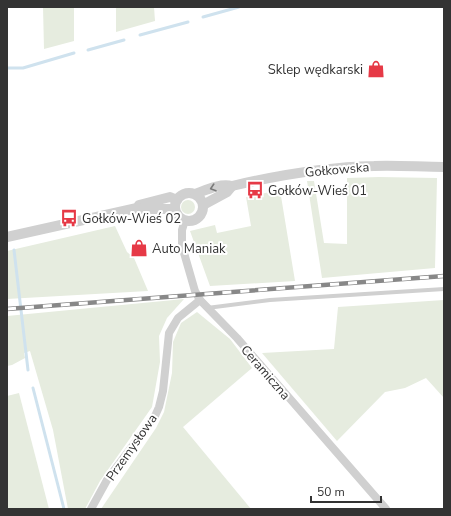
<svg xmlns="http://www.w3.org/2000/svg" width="451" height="516" viewBox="0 0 451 516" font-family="'Nunito Sans',sans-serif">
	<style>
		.green { fill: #e6ecdf }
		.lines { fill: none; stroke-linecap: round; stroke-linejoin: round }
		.stream { stroke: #cfe2ee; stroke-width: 3 }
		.service { stroke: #d0d0d0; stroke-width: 4 }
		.minor { stroke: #d0d0d0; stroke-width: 8 }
		.tertiary { stroke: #d0d0d0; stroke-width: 10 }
		.rail-casing { stroke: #888; stroke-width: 4.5 }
		.rail { stroke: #fff; stroke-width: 3; stroke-dasharray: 9; stroke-linecap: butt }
		.oneway { stroke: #7a7a7a }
		.labels { text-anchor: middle; stroke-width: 4; stroke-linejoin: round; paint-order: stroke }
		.poi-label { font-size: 13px; fill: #333; stroke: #fff; text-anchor: start }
		.street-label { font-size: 13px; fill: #333; stroke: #fff }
	</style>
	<rect width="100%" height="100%" fill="#fff"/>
	<g class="green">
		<path d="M43,7H74V41L44,49Z"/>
		<path d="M116,7H154L155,21L116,32Z"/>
		<path d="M379,177L437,178L435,268L322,278L307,181H314L324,243L347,244V178Z"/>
		<path d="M280,190L295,281L210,286L190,231L215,225L217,233L251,226L246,197Z"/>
		<circle cx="188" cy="207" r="7"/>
		<path d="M115,226L127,252L134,258L148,291L7,299V251Z"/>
		<path d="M184,299L167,318L159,336L160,362L152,407L100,481L85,509H68L53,430L30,351L24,353L25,358L12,365L7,366V316Z"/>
		<path d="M444,300V398L426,378L405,388L385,392L337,441L262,353L334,349L338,307Z"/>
		<path d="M197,312L230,339L252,368L183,427L251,509H101L156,428L164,412L172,373L173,342L181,323Z"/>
		<path d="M19,393L49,509H7V396Z"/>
	</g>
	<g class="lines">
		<g class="stream">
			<path d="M203,17L239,7"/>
			<path d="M140,35L188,22"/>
			<path d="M88,50L124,40"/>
			<path d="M7,68H23L74,53"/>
			<path d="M14,250L28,370"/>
			<path d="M33,388L64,509"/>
		</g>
		<path class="service" d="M207,308L270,300L444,289"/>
		<g class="minor">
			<path d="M185,220L182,230V246L195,291L200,300L237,338L386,509"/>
			<path d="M91,509L107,480L155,416L159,407L163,391L169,333L178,318L200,300"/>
		</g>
		<g class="tertiary">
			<circle cx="189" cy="207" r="14"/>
			<path d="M195,194C206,190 220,183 232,186C279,175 326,167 374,166C397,165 421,167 444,167"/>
			<path d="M139,205L170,197L177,200"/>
			<path d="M203,205L227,192L232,186"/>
			<path d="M7,237L137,208L140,209H175"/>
		</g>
		<g class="rail-casing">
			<path id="rail" d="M7,309L444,276"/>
		</g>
		<use href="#rail" class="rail"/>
	</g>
	<defs><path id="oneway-chevron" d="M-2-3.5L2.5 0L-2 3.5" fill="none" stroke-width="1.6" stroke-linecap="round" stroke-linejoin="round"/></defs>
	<use class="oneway" href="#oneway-chevron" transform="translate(213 188) rotate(162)"/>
	<defs>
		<g id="shop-bare" transform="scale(1.38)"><path d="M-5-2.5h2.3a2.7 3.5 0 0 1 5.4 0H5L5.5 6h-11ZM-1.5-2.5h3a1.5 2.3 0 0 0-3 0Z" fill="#e63946" stroke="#fff" stroke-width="2.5" paint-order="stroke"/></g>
		<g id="bus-bare" transform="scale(1.38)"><path d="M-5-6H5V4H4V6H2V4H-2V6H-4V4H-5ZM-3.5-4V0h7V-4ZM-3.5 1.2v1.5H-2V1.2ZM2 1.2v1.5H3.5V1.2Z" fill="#e63946" stroke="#fff" stroke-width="2.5" paint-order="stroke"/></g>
	</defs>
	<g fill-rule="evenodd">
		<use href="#shop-bare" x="376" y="69"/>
		<use href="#bus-bare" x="255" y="190"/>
		<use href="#bus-bare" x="69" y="218"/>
		<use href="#shop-bare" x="139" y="248"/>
	</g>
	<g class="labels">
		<g class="poi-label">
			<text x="363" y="74" text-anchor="end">Sklep wędkarski</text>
			<text x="268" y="195">Gołków-Wieś 01</text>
			<text x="82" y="223">Gołków-Wieś 02</text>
			<text x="152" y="253">Auto Maniak</text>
		</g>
		<g class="street-label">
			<text transform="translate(337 169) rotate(-5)" y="5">Gołkowska</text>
			<text transform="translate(266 372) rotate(49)" y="5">Ceramiczna</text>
			<text transform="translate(131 447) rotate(-55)" y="5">Przemysłowa</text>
		</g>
	</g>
	<rect width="451" height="516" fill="none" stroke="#333333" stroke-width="16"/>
	<path d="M311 496v6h70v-6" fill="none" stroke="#333333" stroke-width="2"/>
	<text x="317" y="496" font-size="12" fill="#333333" stroke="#ffffff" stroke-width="3" paint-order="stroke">50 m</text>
</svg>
